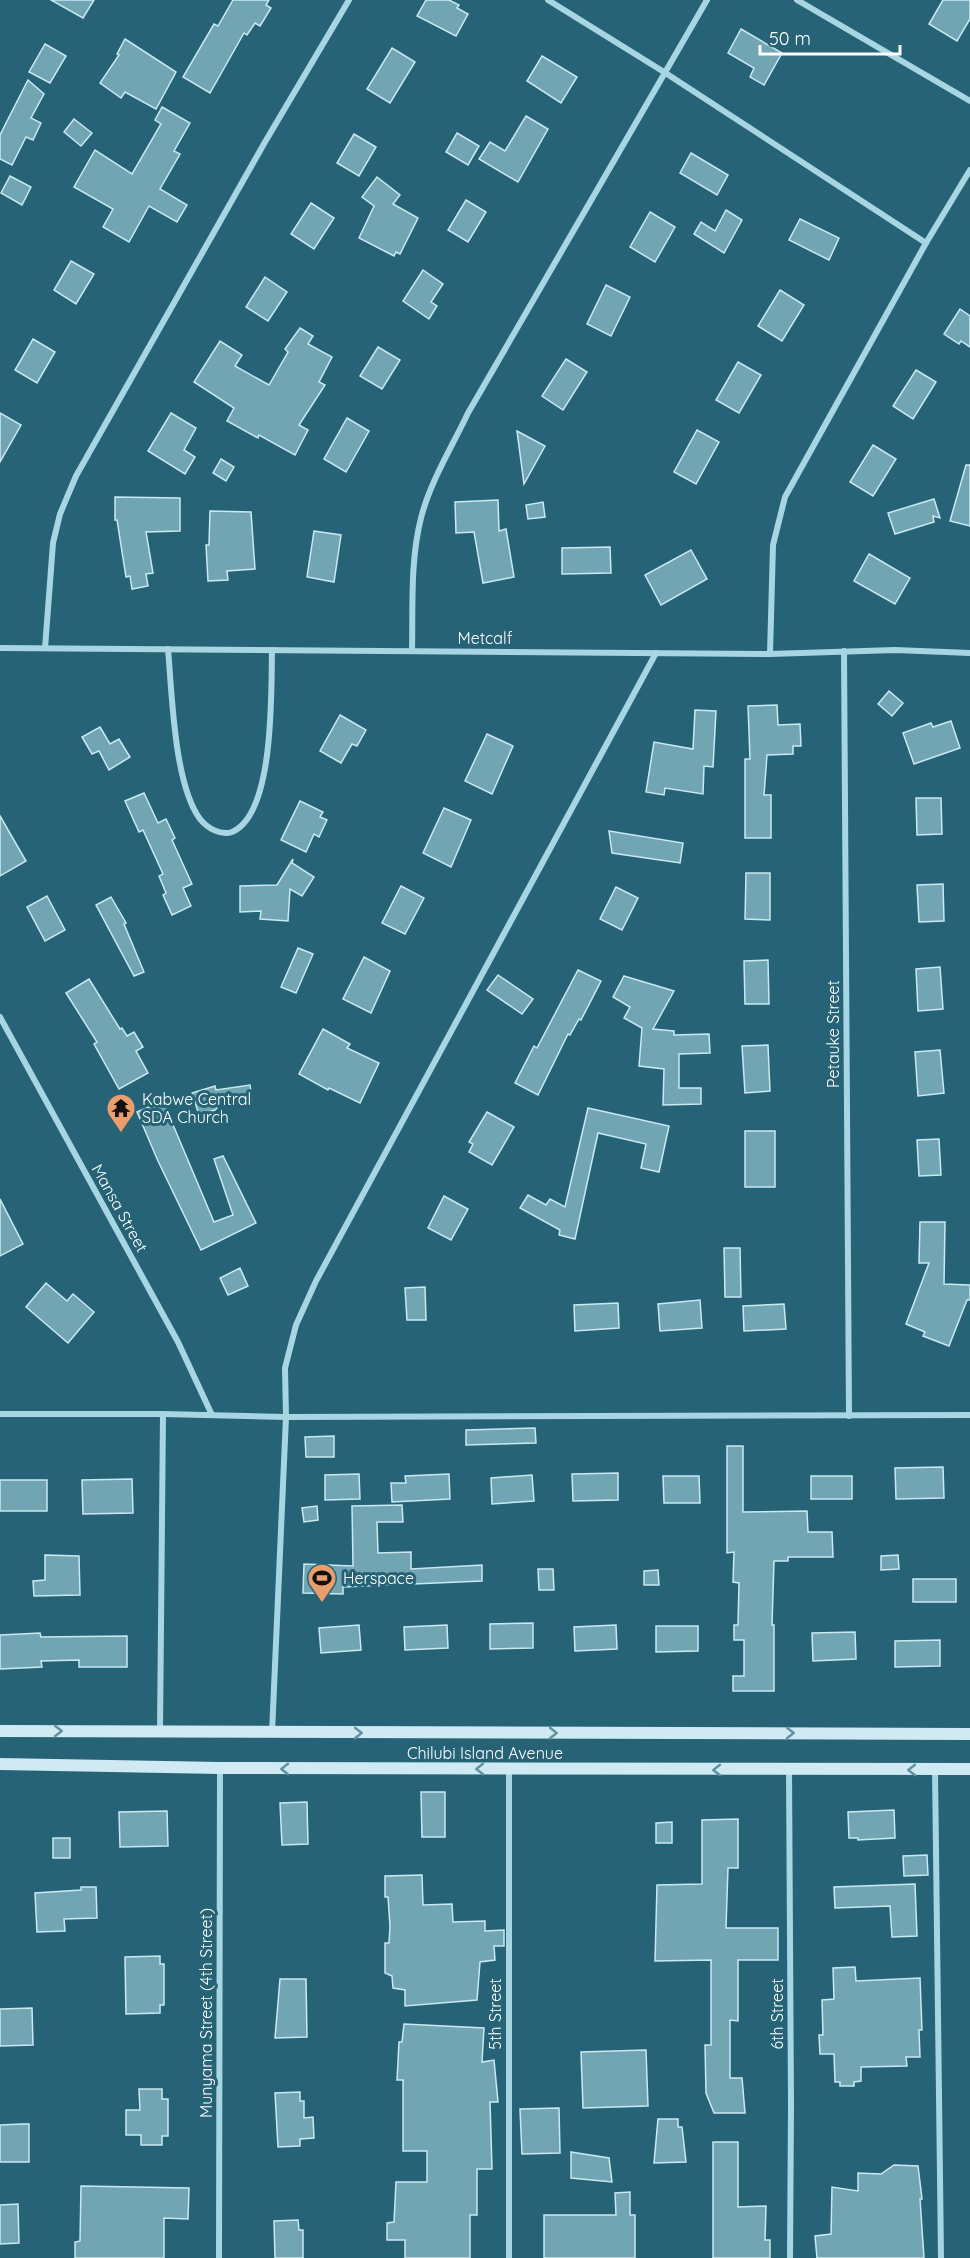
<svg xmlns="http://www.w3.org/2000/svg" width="970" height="2258" viewBox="0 0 970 2258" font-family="Quicksand,sans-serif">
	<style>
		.building { fill: #72a5b3; stroke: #c9e9f2; stroke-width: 1.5 }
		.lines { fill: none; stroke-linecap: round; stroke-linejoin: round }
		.street { stroke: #a7d5e2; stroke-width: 6 }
		.secondary { stroke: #cfeaf3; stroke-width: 12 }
		.oneway { stroke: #6192a2 }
		.labels { text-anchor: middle; stroke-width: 6; stroke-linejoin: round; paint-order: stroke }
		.street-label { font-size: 16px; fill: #fff; stroke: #266376 }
		.poi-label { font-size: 16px; fill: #fff; stroke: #266376; text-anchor: start }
	</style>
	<rect width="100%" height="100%" fill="#266376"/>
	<g class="building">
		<path d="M51,0H94L83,18Z"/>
		<path d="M233,0H269L266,5L271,8L260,26L255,23L247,35L244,33L210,93L183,77L214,24L218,26Z"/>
		<path d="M426,0H449L459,5L457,8L468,14L456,36L417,16Z"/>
		<path d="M943,0H970V19L957,41L929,24Z"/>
		<path d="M741,29L782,53L764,85L750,77L754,68L728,53Z"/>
		<path d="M125,39L176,72L156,109L125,92L121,98L100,83L119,55L117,54Z"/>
		<path d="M45,44L66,56L50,83L29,72Z"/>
		<path d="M392,48L415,62L390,103L367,89Z"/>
		<path d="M542,56L577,77L561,103L527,81Z"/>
		<path d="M28,80L44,94L31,118L41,123L33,140L26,137L12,165L0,159V135Z"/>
		<path d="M162,107L190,123L174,151L180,154L160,189L187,205L177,222L149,206L129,242L103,227L113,209L74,187L95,150L132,174L161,124L155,120Z"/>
		<path d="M526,116L548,129L518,182L479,159L490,142L505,151Z"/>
		<path d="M74,119L92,133L81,146L64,132Z"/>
		<path d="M457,133L479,146L468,165L446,152Z"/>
		<path d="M354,134L376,147L359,176L337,163Z"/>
		<path d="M691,153L728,175L717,195L680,173Z"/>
		<path d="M10,176L31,187L22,205L1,193Z"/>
		<path d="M377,177L400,195L393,204L418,218L400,254L396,252L394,256L359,238L374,206L362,197Z"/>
		<path d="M466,200L486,212L468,242L448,230Z"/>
		<path d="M311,203L334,218L314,249L291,234Z"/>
		<path d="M726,210L742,220L724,253L694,234L701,222L715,231Z"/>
		<path d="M650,212L675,227L655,262L630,247Z"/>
		<path d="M800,219L839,238L829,260L789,240Z"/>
		<path d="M71,261L94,274L76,304L54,290Z"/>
		<path d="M423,270L443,284L431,302L437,306L429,319L403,301Z"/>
		<path d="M265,277L287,292L268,321L246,307Z"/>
		<path d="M606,285L630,297L611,336L587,324Z"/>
		<path d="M780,290L804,305L782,341L758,326Z"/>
		<path d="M960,309L970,316V347L961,341L959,344L944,334Z"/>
		<path d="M300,328L313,336L308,344L332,357L319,382L325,385L299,425L308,430L295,455L259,435L258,438L227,421L234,408L194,382L220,341L242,355L235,366L269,385L288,352L285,349Z"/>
		<path d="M33,339L55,352L37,383L15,370Z"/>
		<path d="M378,347L400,360L382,389L360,376Z"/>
		<path d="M566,359L587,372L563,410L542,396Z"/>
		<path d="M738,362L761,375L739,413L716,400Z"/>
		<path d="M916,370L936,382L913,419L893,406Z"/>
		<path d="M0,413L21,425L0,462Z"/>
		<path d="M171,413L196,428L184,450L195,457L185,474L148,451Z"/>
		<path d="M347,418L369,431L346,472L324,459Z"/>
		<path d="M697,430L719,442L696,484L674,472Z"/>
		<path d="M517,431L545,446L524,484Z"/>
		<path d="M873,445L896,459L873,496L850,482Z"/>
		<path d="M221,459L234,467L226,481L213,473Z"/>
		<path d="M966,465H970V526L950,521Z"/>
		<path d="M115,497L180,498V531L146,532L153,573L146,574L148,586L132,589L130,576L126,577L117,520H115Z"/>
		<path d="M934,499L940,518L933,516L934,522L895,534L888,513Z"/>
		<path d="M498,500L499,531L506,529L514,577L483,583L474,532L456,533L455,502Z"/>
		<path d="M543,502L545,517L528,519L526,505Z"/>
		<path d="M210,511L251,512L255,569L227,571L228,580L208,581L206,545H209Z"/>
		<path d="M314,531L341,535L334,582L307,577Z"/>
		<path d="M610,547L611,573L562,574V548Z"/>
		<path d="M691,550L707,579L661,605L645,575Z"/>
		<path d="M869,554L910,578L895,604L854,581Z"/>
		<path d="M889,691L903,703L892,716L878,704Z"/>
		<path d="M777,705L778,725L800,724L801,746H793V754L767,755L764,795H771V838H745V759H750L748,706Z"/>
		<path d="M695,710L716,711L713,767L704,766L703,794L665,788L664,795L646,792L654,742L693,749Z"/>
		<path d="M340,715L366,730L357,746L352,744L341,763L320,751Z"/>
		<path d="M951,721L960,748L914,764L903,733L931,723L933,727Z"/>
		<path d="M100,727L110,744L119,739L130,757L109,770L99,751L92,754L82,737Z"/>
		<path d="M487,734L513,746L492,794L465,781Z"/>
		<path d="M144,793L158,823L166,819L175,838L172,840L192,884L183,888L191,906L172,915L163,895L166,893L159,876L163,874L143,830L139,832L125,801Z"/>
		<path d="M916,798H941L942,834L917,835Z"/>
		<path d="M300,801L323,812L320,817L327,820L319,837L314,834L306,852L281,840Z"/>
		<path d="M444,808L471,820L451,867L423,853Z"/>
		<path d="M0,816L26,861L0,876Z"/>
		<path d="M609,831L683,843L680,863L612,853Z"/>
		<path d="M293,859L292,863L314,877L302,896L290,889L288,921L260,919L261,911L240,912V886L277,885Z"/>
		<path d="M746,873H770V920L745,919Z"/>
		<path d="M943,884L944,921L919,922L917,885Z"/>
		<path d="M401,886L424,898L405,934L382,923Z"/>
		<path d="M616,887L638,898L622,930L600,919Z"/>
		<path d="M47,896L65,930L45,941L27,907Z"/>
		<path d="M111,897L126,923L124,924L144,972L134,976L96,905Z"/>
		<path d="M298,948L313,954L296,993L281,987Z"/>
		<path d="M364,957L390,971L371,1013L343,999Z"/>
		<path d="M768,960L769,1004H745L744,961Z"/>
		<path d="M940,967L943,1009L918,1011L916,969Z"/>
		<path d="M578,970L601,981L581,1020L579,1019L570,1035L568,1034L538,1095L515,1083L534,1046L537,1048Z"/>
		<path d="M498,975L533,999L522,1014L487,990Z"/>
		<path d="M624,976L674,991L653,1029L674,1031V1035L709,1034L710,1053L679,1054V1088H701V1104L663,1105L664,1069L639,1066L642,1028L624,1018L630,1007L613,997Z"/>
		<path d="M89,979L120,1029L122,1028L127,1036L134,1032L143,1047L136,1051L148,1073L119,1089L94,1044L97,1042L66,993Z"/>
		<path d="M323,1029L350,1044L347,1048L379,1063L360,1103L329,1088L328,1090L299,1074Z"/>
		<path d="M768,1045L770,1091L745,1093L742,1046Z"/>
		<path d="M940,1050L944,1093L918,1096L915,1052Z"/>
		<path d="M250,1085L252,1101L217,1105V1108L215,1110L199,1115L192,1093L215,1086L216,1090Z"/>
		<path d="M163,1101L214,1222L233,1215L214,1159L223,1156L256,1223L201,1250L158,1161L137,1112Z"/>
		<path d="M588,1108L669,1126L659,1172L641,1168L646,1144L598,1133L575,1239L559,1235L560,1230L520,1208L528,1195L546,1205L550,1199L565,1207Z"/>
		<path d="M487,1112L514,1127L492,1165L469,1152L473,1144L469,1142Z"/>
		<rect x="745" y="1131" width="30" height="56"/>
		<path d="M939,1139L941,1175L919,1176L917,1140Z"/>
		<path d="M444,1196L468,1209L451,1240L428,1228Z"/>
		<path d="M0,1199L23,1244L0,1256Z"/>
		<path d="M920,1222H945L944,1284L970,1285V1300H967L949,1346L923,1336L925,1332L906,1324L929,1263H919Z"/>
		<path d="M724,1248H740L741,1297H725Z"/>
		<path d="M240,1268L248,1286L228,1295L220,1278Z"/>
		<path d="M46,1283L67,1301L73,1294L94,1312L68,1343L26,1307Z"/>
		<path d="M425,1287L426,1320H407L405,1288Z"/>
		<path d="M700,1300L702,1328L660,1331L658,1304Z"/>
		<path d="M618,1303L619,1328L575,1331L574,1305Z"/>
		<path d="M784,1304L786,1329L744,1331L743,1306Z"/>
		<path d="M535,1428L536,1443L466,1445V1430Z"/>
		<path d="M334,1436V1457H306L305,1437Z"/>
		<path d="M727,1446H743V1512L807,1511L808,1532H832L833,1557H788V1561H774L772,1625H774V1691H733V1676H744V1640H734V1625H738L739,1583L733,1582L734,1552L727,1553Z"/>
		<path d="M943,1467L944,1498L896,1499L895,1468Z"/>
		<path d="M618,1473V1500L573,1501L572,1474Z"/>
		<path d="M359,1474L360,1499L325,1500V1475Z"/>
		<path d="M449,1474L450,1499L392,1502L391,1483H406L405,1476Z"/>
		<path d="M532,1475L534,1501L492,1504L491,1478Z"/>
		<path d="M663,1476H699L700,1503H664Z"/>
		<rect x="811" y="1476" width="41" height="23"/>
		<path d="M132,1479L133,1513L83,1514L82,1480Z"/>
		<rect x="0" y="1480" width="47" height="31"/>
		<path d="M402,1505L403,1522H377L378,1553L411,1552V1569L482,1565V1581L343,1587V1594L303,1593L304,1564L353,1566L352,1506Z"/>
		<path d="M317,1506L318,1520L304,1522L302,1508Z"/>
		<path d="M45,1555L79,1556L80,1595L34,1596L33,1581L45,1580Z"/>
		<path d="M898,1555L899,1569L881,1570V1556Z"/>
		<path d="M538,1569H553L554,1590H539Z"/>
		<path d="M658,1570L659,1585H644V1571Z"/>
		<rect x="913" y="1579" width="43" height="23"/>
		<path d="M533,1623V1648L490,1649V1624Z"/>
		<path d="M359,1625L361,1650L321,1653L319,1628Z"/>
		<path d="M447,1625L448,1648L405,1650L404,1627Z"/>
		<path d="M616,1625L617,1649L575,1651L574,1627Z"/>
		<path d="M656,1626H698V1651L656,1652Z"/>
		<path d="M855,1632L856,1659L813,1661L812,1633Z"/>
		<path d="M40,1633L41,1637L127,1636V1667H79V1660L41,1661L42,1667L0,1669V1635Z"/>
		<path d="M940,1640V1666L895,1667V1641Z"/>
		<path d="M421,1792H445V1837H422Z"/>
		<path d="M307,1802L308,1844L282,1845L280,1803Z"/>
		<path d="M894,1810L895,1838L858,1840V1838H849L848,1812Z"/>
		<path d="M167,1811L168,1846L120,1847L119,1812Z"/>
		<path d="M738,1819V1868H728L726,1928H778V1960H738V2021L730,2020V2078H742L745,2113H714L706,2093L705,2045H711V1960L655,1961L657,1885L702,1884V1820Z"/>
		<path d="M672,1822V1843H656V1823Z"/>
		<rect x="53" y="1838" width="17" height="20"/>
		<path d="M927,1855L928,1875L904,1876L903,1856Z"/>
		<path d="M422,1875L423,1905L452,1904L453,1922L485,1921V1931L504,1930V1946H494L495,1960L480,1962L477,2000L405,2006V1990L393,1988L392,1976L385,1973V1943H389L390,1926L388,1897H385V1876Z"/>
		<path d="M915,1884L917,1936L892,1937L890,1906L835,1908L834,1887Z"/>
		<path d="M81,1887H96L97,1918L64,1919L65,1931L37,1932L35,1893L81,1890Z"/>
		<path d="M160,1956V1964H164V2005H160V2013L126,2014L125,1957Z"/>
		<path d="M855,1967L856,1981L920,1978L922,2030H919L920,2057H906L907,2066L861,2067V2081L854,2082V2086H840V2082H835L834,2054H820L819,2035H823L822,2000L834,1999L833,1968Z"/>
		<path d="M280,1979H306L307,2037L275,2038Z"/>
		<path d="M32,2008L33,2045L0,2046V2009Z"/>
		<path d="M404,2024L484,2028L482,2062L494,2060L498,2102H490L492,2169H477V2215H470V2258H405V2240H387V2223L394,2222L396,2182H427V2151H403V2080H397L399,2042H402Z"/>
		<path d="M646,2050L648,2106L583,2108L581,2052Z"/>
		<path d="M139,2089H162V2099H168V2136H162V2145H141V2135H126V2110H140Z"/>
		<path d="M300,2092V2101H304V2118L313,2117L314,2138L300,2139V2146L278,2147L275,2093Z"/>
		<path d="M559,2108L560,2153L522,2154L520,2109Z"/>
		<path d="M658,2119H678V2127H682L686,2162L654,2163Z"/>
		<path d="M21,2124H29V2162H0V2125Z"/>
		<path d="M713,2142H738V2207L766,2206L765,2240H770V2258H713Z"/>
		<path d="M571,2152L609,2158L612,2182L571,2178Z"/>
		<path d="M894,2165L918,2166L922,2199H920L924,2258H817L815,2236L831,2234L832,2187L858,2191V2173L881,2174Z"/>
		<path d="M81,2186L189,2188L188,2219L164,2218V2258H75V2242L80,2241Z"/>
		<path d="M630,2192V2215H635V2258H544V2215H616L615,2193Z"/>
		<path d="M18,2204L19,2243L0,2244V2205Z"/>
		<path d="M298,2220L299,2230H303V2258H275L274,2221Z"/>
	</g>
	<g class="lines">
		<g class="street">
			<path d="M548,0L664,72L926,243"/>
			<path d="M797,0L970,101"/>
			<path d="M0,648L770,654L895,650L970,653"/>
			<path d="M45,648L53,543L60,514L76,476L265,142L349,0"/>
			<path d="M168,649C172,693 174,784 200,819C207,828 221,836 232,832C275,814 271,690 272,650"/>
			<path d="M412,651C413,608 410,561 421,518C430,482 452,447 468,413L707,0"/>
			<path d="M844,651L849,1416"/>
			<path d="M770,654L773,545L785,497L926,243L970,170"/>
			<path d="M0,1017L178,1342L212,1415"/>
			<path d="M0,1414H163L286,1417L970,1415"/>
			<path d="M160,1731L163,1414"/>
			<path d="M272,1733L286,1417L285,1368L296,1325L316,1281L656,653"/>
			<path d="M789,1770L791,2106L790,2258"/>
			<path d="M935,1770L941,2258"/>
			<path d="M219,2258L220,1768"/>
			<path d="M509,2258V1769"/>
		</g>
		<g class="secondary">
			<path d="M0,1731L970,1734"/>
			<path d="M0,1764L220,1768L970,1769"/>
		</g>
	</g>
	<defs><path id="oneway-chevron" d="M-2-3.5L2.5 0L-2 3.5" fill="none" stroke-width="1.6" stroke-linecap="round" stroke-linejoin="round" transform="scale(1.5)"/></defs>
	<g class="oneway">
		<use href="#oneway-chevron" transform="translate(58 1731)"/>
		<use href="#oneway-chevron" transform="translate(358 1733)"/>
		<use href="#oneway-chevron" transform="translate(553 1733)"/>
		<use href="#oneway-chevron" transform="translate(790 1733)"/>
		<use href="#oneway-chevron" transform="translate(285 1769) rotate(-180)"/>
		<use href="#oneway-chevron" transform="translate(480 1769) rotate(-180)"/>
		<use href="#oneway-chevron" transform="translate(717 1770) rotate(-180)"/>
		<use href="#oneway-chevron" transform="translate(912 1770) rotate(180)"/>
	</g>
	<defs>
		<g id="temple-pin" transform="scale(1.5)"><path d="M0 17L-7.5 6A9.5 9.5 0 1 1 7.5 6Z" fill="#eb9d6c" stroke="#266376"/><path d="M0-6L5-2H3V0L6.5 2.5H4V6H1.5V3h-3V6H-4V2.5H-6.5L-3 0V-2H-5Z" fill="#111"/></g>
		<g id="stadium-pin" transform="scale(1.5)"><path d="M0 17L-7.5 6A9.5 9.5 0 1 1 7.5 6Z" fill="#eb9d6c" stroke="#266376"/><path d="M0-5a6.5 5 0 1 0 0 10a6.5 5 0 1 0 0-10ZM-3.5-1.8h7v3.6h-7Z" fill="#111"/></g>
	</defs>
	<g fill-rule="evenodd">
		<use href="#temple-pin" x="121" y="1108"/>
		<use href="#stadium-pin" x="322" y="1578"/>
	</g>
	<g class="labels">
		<g class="street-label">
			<text x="485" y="644">Metcalf</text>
			<text transform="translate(833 1034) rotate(-90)" y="6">Petauke Street</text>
			<text transform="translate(120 1208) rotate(61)" y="6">Mansa Street</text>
			<text x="485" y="1759">Chilubi Island Avenue</text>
			<text transform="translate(206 2013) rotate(-90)" y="6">Munyama Street (4th Street)</text>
			<text transform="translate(495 2014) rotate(-90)" y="6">5th Street</text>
			<text transform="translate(777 2014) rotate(-90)" y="6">6th Street</text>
		</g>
		<g class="poi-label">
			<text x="142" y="1105">Kabwe Central<tspan x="142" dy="18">SDA Church</tspan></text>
			<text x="343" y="1584">Herspace</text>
		</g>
	</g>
	<path d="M760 45v9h140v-9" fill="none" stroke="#ffffff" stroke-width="3"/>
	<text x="769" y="45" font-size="18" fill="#ffffff" stroke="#266376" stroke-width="4.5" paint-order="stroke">50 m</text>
</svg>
